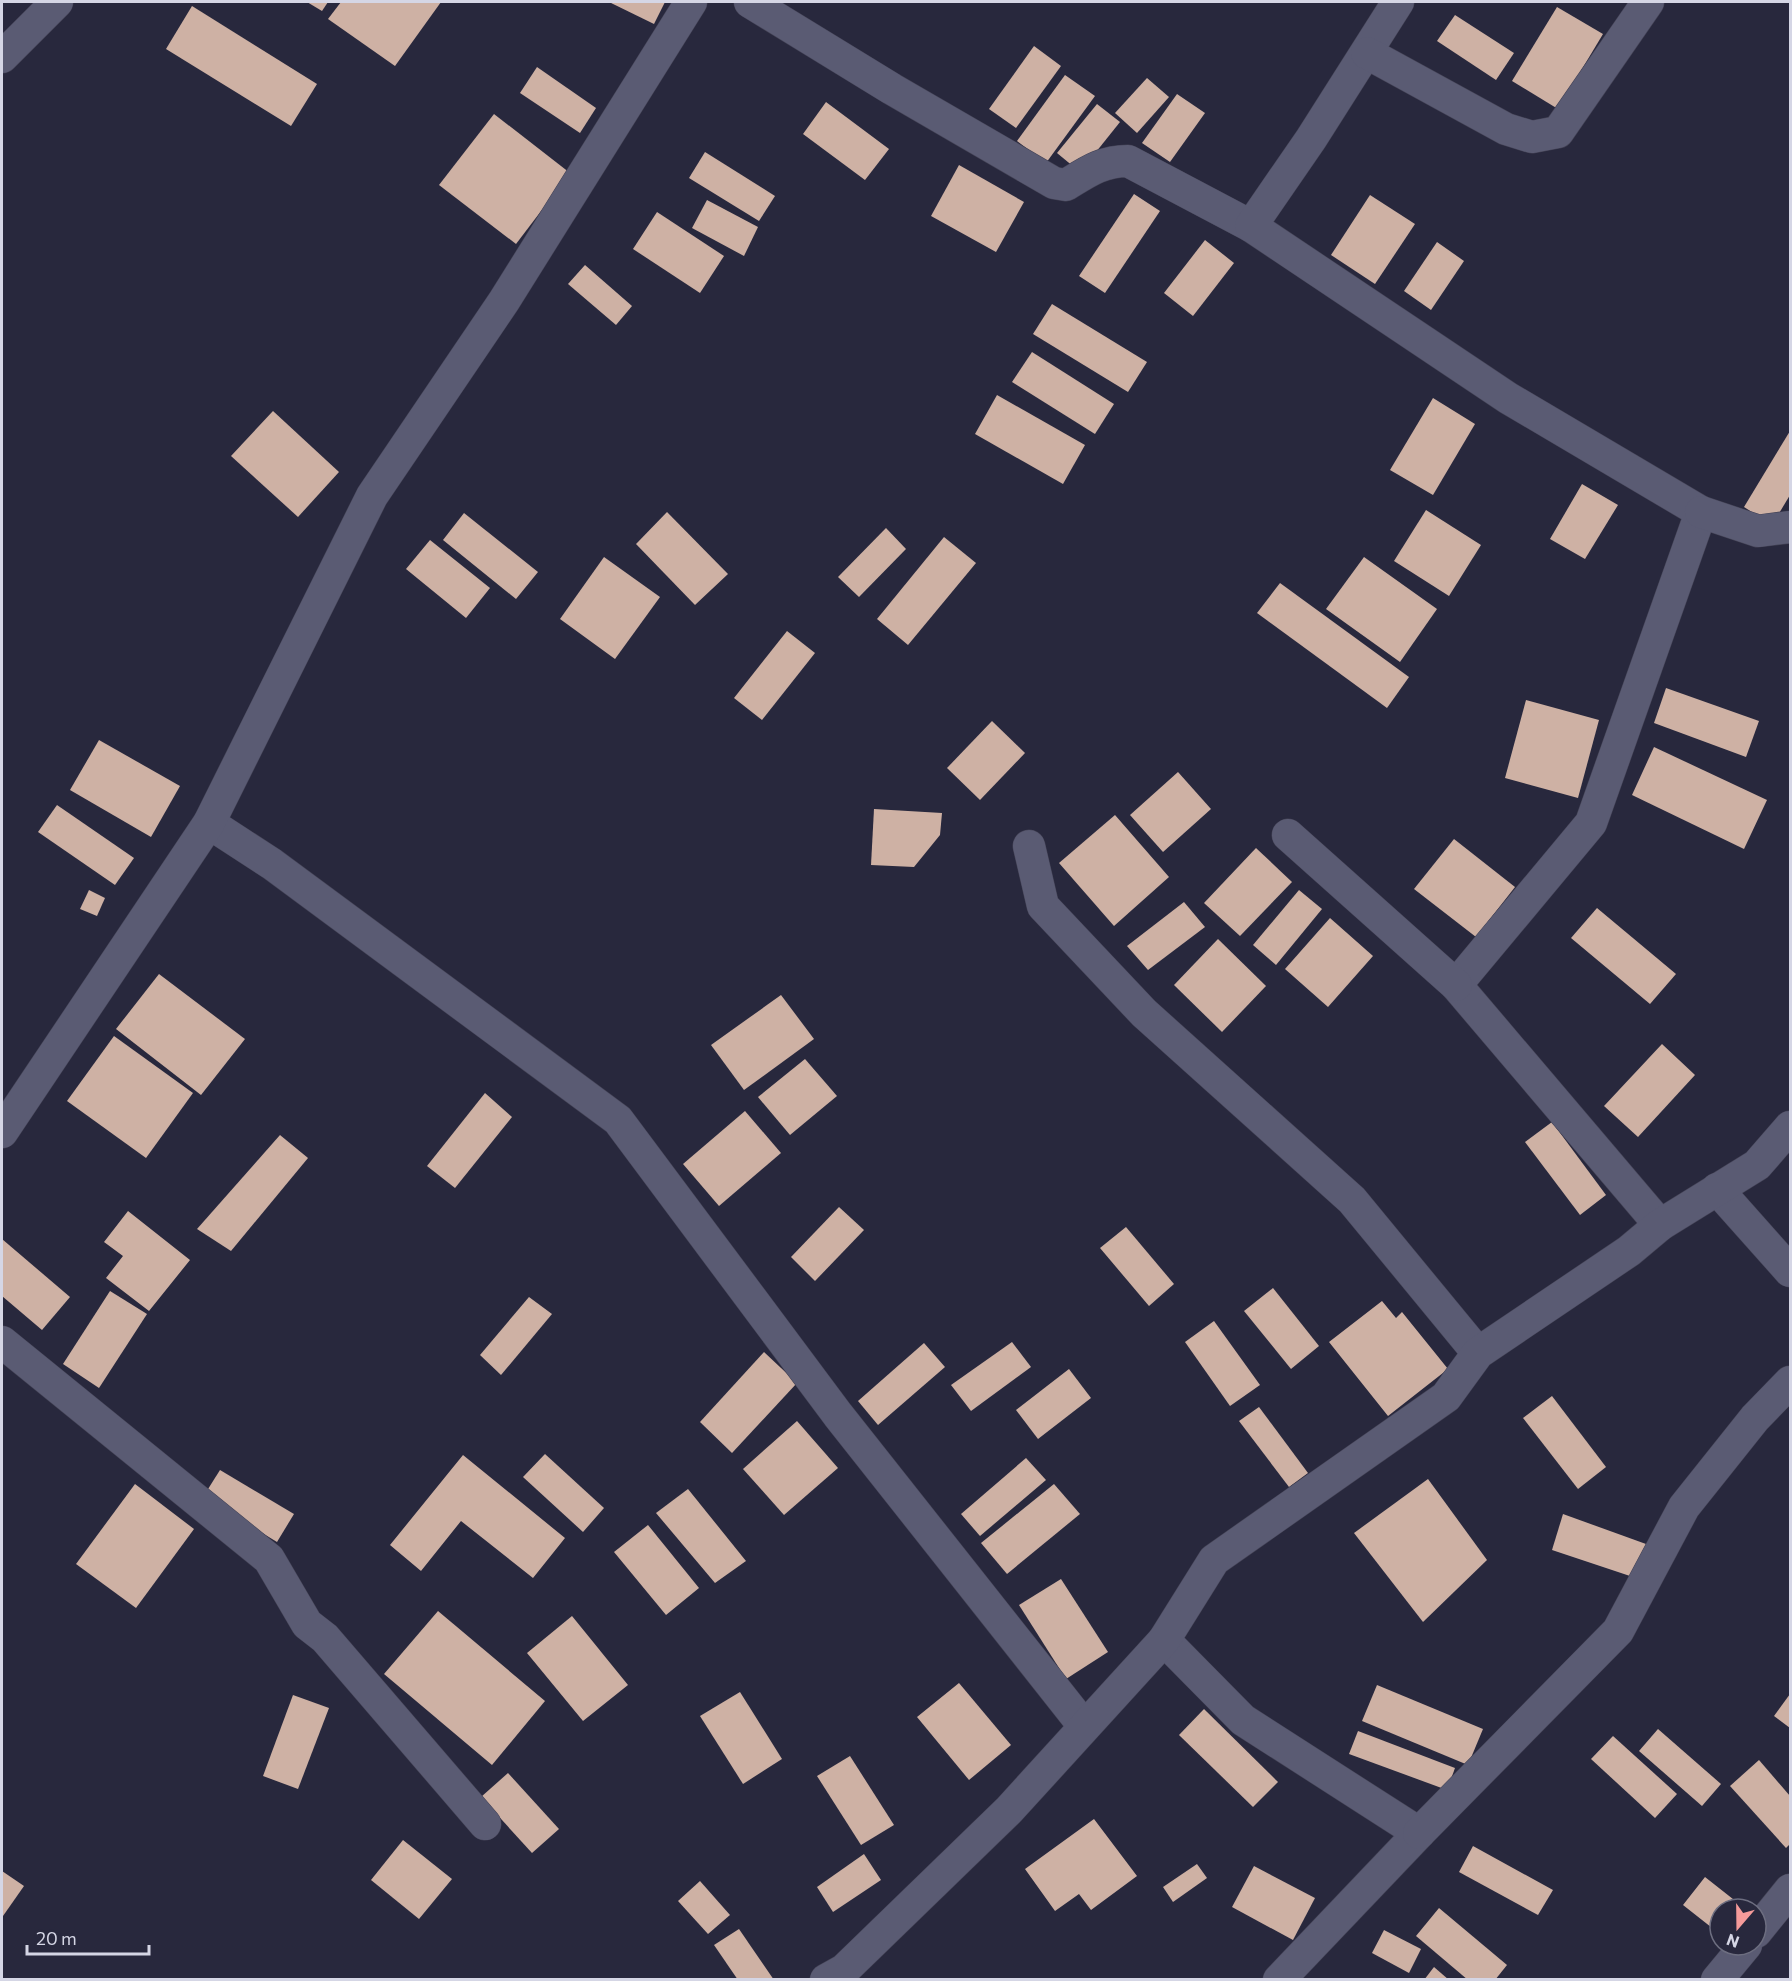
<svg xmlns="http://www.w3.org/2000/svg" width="1792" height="1981" viewBox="0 0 1792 1981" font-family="Commissioner,sans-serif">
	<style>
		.building { fill: #ceb1a4 }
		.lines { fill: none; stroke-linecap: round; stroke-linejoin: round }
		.street-casing { stroke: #444356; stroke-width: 33 }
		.street { stroke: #5a5b73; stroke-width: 32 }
	</style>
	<rect width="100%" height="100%" fill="#28283d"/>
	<g class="building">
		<path d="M307,2H328L322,11Z"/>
		<path d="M341,2H441L395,66L328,19Z"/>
		<path d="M609,2H665L654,24Z"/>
		<path d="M192,6L317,84L291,126L166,49Z"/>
		<path d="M1557,7L1603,34L1558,109L1512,81Z"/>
		<path d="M1455,15L1514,53L1496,80L1437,41Z"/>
		<path d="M1034,46L1061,66L1016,128L989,109Z"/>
		<path d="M537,67L596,108L580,133L520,93Z"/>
		<path d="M1065,75L1095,96L1046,163L1017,141Z"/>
		<path d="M1147,78L1169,97L1137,133L1115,113Z"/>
		<path d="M1177,94L1205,113L1170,162L1142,143Z"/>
		<path d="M826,102L889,149L865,180L803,134Z"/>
		<path d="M1097,104L1120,122L1080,172L1057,153Z"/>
		<path d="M494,114L570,173L516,244L439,185Z"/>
		<path d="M705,152L775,196L759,221L689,178Z"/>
		<path d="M959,165L1024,202L996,252L931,216Z"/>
		<path d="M1134,194L1160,211L1105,293L1079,276Z"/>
		<path d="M1370,195L1415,224L1375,284L1331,255Z"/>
		<path d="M707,200L758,227L744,256L692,228Z"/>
		<path d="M657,212L724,256L700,293L633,249Z"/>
		<path d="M1205,240L1234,263L1193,316L1164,293Z"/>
		<path d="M1437,242L1464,261L1431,310L1404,291Z"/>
		<path d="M585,265L632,306L616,325L568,284Z"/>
		<path d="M1052,304L1147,362L1128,392L1033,334Z"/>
		<path d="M1032,352L1114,404L1095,434L1012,382Z"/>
		<path d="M997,395L1085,445L1063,484L975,434Z"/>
		<path d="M1433,398L1475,424L1433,495L1390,470Z"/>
		<path d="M273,411L339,472L298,517L231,456Z"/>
		<path d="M1790,431V495L1772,525L1744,507Z"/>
		<path d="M1582,484L1618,505L1585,559L1550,539Z"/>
		<path d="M1426,510L1481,545L1449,596L1394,561Z"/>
		<path d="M667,512L728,574L695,605L636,544Z"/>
		<path d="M464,513L538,572L516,599L443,540Z"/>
		<path d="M886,528L906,549L859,597L838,577Z"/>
		<path d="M944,537L976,563L908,645L877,619Z"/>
		<path d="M430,540L490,588L466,618L406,569Z"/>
		<path d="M604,557L660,597L615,659L560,619Z"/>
		<path d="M1364,557L1437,609L1400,662L1326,609Z"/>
		<path d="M1280,583L1409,677L1387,708L1257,613Z"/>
		<path d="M787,631L815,653L762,720L734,698Z"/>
		<path d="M1666,688L1759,721L1746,757L1654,723Z"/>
		<path d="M1526,700L1599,720L1578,798L1505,778Z"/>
		<path d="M992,721L1025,753L980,800L947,768Z"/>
		<path d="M99,740L180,786L151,837L70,790Z"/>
		<path d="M1654,747L1767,800L1744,849L1632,795Z"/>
		<path d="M1178,772L1211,809L1163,852L1130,815Z"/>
		<path d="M57,805L134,858L115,885L38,832Z"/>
		<path d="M874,809L942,813L940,835L914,867L871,865Z"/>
		<path d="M1115,815L1169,877L1114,926L1059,863Z"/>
		<path d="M1454,839L1515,887L1476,937L1414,889Z"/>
		<path d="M1256,848L1292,882L1240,936L1204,903Z"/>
		<path d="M89,890L105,898L97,916L80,909Z"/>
		<path d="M1299,890L1322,909L1276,965L1253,945Z"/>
		<path d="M1184,902L1205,927L1148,970L1127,946Z"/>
		<path d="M1597,908L1676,974L1650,1004L1571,938Z"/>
		<path d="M1330,918L1373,956L1328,1007L1285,969Z"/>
		<path d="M1218,939L1266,986L1222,1032L1174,985Z"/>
		<path d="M159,974L245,1039L201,1095L116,1029Z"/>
		<path d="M781,995L814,1039L744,1090L711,1045Z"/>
		<path d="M114,1036L193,1093L146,1158L67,1101Z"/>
		<path d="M1662,1044L1695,1075L1638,1137L1604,1106Z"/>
		<path d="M805,1059L837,1096L790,1135L758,1097Z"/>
		<path d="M485,1093L512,1117L455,1188L427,1166Z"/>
		<path d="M745,1111L781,1153L719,1206L683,1164Z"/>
		<path d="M1552,1122L1606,1195L1580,1215L1525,1142Z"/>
		<path d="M280,1135L308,1158L231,1251L197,1229Z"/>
		<path d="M839,1207L864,1230L815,1281L791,1257Z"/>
		<path d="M128,1211L190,1260L149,1311L106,1278L123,1256L104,1242Z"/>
		<path d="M1126,1227L1174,1284L1149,1306L1100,1248Z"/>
		<path d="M2,1239L70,1297L42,1330L2,1296Z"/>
		<path d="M1273,1288L1319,1346L1291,1369L1244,1311Z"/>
		<path d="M110,1291L147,1314L99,1388L63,1364Z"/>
		<path d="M529,1297L552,1314L501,1375L480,1355Z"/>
		<path d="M1382,1301L1396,1318L1402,1312L1448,1369L1388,1416L1329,1342Z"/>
		<path d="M1214,1321L1260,1385L1230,1406L1185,1342Z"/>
		<path d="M1012,1342L1031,1367L971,1411L951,1385Z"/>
		<path d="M924,1343L945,1367L878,1425L858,1401Z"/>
		<path d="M764,1352L797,1383L732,1453L700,1422Z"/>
		<path d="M1069,1369L1091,1398L1038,1439L1016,1410Z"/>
		<path d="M1552,1396L1606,1467L1578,1489L1523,1418Z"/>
		<path d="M1259,1407L1308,1473L1289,1487L1239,1421Z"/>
		<path d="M797,1421L838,1468L784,1515L743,1469Z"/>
		<path d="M545,1454L604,1508L583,1532L523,1477Z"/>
		<path d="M463,1455L565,1538L533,1578L461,1521L421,1571L390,1545Z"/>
		<path d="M1026,1458L1046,1480L980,1536L961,1514Z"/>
		<path d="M220,1470L294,1514L277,1542L203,1497Z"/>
		<path d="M1428,1479L1487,1560L1423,1622L1354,1533Z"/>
		<path d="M135,1484L194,1529L136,1608L76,1564Z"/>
		<path d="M1054,1484L1080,1514L1007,1574L981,1543Z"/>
		<path d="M688,1489L746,1561L715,1583L656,1513Z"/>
		<path d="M1563,1514L1646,1544L1636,1578L1552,1550Z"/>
		<path d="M648,1525L699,1588L666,1615L614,1552Z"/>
		<path d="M1061,1579L1108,1652L1066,1679L1019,1605Z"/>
		<path d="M438,1611L545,1701L492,1765L384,1674Z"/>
		<path d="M572,1616L628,1685L583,1721L527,1653Z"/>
		<path d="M959,1683L1011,1745L969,1780L917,1717Z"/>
		<path d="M1377,1685L1483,1729L1468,1765L1362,1721Z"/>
		<path d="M740,1692L782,1759L743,1784L700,1716Z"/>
		<path d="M1790,1694V1728L1774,1716Z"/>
		<path d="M293,1695L329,1708L298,1789L263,1776Z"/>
		<path d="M1204,1709L1278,1782L1253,1807L1179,1735Z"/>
		<path d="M1658,1729L1721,1784L1702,1806L1639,1751Z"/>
		<path d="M1358,1731L1455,1768L1447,1790L1349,1754Z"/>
		<path d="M1613,1736L1677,1794L1655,1818L1591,1759Z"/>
		<path d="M850,1756L894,1825L861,1845L817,1776Z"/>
		<path d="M1759,1760L1790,1796V1844L1786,1848L1730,1786Z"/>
		<path d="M508,1773L559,1829L532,1853L481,1797Z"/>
		<path d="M1094,1819L1137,1876L1091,1910L1079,1894L1055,1911L1025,1869Z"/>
		<path d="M403,1840L452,1879L419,1919L371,1880Z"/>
		<path d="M1473,1846L1553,1890L1538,1915L1459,1872Z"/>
		<path d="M864,1854L881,1880L833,1912L817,1887Z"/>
		<path d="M1197,1864L1207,1878L1173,1902L1163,1887Z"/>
		<path d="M1254,1866L1315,1898L1293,1940L1232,1907Z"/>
		<path d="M2,1871L24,1886L3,1916L2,1915Z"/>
		<path d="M1705,1877L1738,1903L1734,1909H1720V1926L1716,1931L1683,1905Z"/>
		<path d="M700,1881L730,1915L708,1934L678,1901Z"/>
		<path d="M1439,1908L1507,1965L1495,1980H1468L1416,1936Z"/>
		<path d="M739,1929L774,1980H738L714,1945Z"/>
		<path d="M1384,1930L1421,1949L1409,1973L1372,1953Z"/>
		<path d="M1434,1967L1449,1980H1424Z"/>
	</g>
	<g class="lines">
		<g class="street-casing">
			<g id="street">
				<path d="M750,2L892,89L1054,183L1066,185C1087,172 1102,161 1128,161L1251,226"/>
				<path d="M1398,2L1311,139L1251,226L1508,398L1701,512L1591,823L1456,985L1660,1225"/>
				<path d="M1367,53L1506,129L1532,137L1558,132L1648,2"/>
				<path d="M2,57L57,2"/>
				<path d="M1701,512L1758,531L1790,527"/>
				<path d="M209,823L272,864L618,1120L838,1415L1084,1726"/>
				<path d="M1288,835L1456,985"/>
				<path d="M1029,846L1043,906L1144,1013L1352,1200L1478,1353"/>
				<path d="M2,1132L209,823L372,496L504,301L691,2"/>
				<path d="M1717,1189L1790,1271"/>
				<path d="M2,1342L269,1559L307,1624L325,1638L485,1824"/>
				<path d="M1164,1640L1243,1720L1419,1833L1279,1980"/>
				<path d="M1419,1833L1618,1631L1684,1507L1755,1418L1790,1382"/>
				<path d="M1756,1932L1790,1890"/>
				<path d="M826,1980L844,1970L1009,1810L1164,1640L1214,1560L1446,1397L1478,1353L1629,1251L1660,1225L1757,1165L1790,1127"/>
				<path d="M1717,1980L1746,1945"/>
			</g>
		</g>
		<use href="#street" class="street"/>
	</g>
	<rect width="1792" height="1981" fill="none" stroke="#d5d6e5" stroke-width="6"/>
	<g transform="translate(1738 1927) rotate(200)"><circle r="28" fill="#28283d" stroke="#6d6e80" stroke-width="1.5"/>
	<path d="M0-4.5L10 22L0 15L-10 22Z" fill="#f59b9a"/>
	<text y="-9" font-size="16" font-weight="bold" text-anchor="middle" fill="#d5d6e5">N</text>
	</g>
	<path d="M27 1945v9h122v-9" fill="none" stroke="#d5d6e5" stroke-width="3"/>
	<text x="36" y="1945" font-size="18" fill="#d5d6e5" stroke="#28283d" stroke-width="4.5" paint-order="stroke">20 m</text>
</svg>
